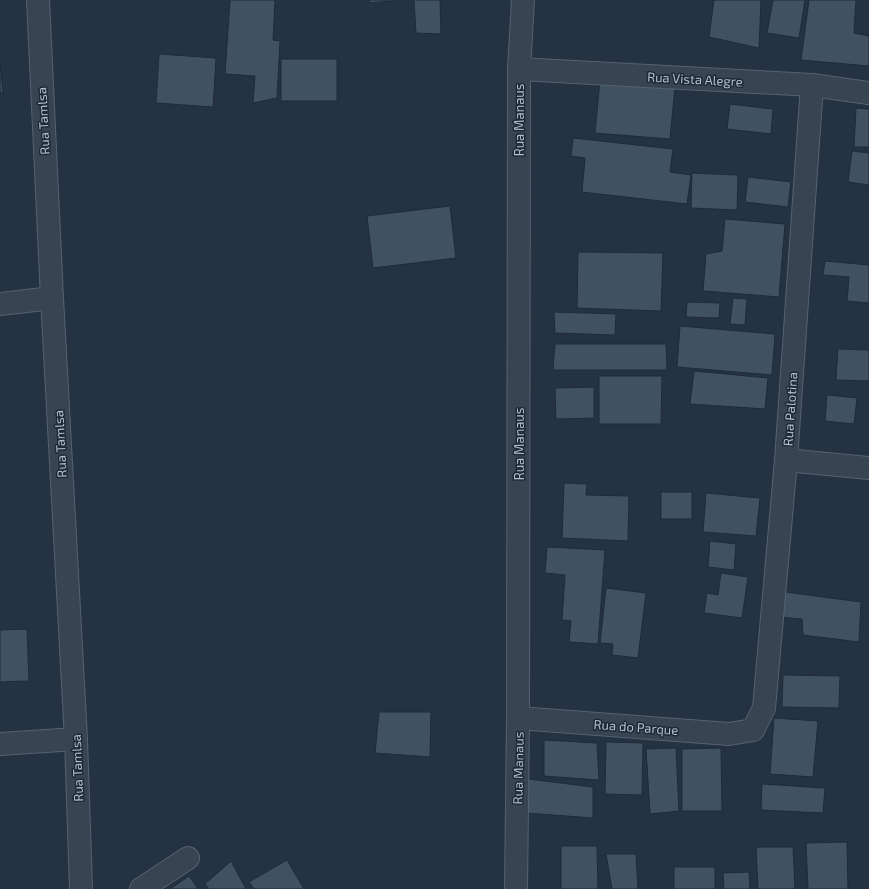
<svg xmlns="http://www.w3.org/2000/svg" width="869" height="889" viewBox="0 0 869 889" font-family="'Exo 2',sans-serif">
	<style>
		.building { fill: #405161; stroke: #1f2b38 }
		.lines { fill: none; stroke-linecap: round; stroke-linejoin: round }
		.minor-casing { stroke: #56626f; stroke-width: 24 }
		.minor { stroke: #384451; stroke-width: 22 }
		.labels { text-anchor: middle; stroke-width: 3; stroke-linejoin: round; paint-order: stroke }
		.street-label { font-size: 13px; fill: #b5bfcc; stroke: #1d2936 }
	</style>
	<rect width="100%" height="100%" fill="#243242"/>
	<g class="building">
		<path d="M230,0H275L273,40L280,41L277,98L253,103L255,76L225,74Z"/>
		<path d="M369,0H440L441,34L416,33L414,1H391L370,3Z"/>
		<path d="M714,0H761L759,48L709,37Z"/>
		<path d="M773,0H805L799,38L767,33Z"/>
		<path d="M809,0H856L854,33L869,36V66L801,60Z"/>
		<path d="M159,54L216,58L213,107L156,103Z"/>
		<rect x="281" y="59" width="56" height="42"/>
		<path d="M0,63L3,92L0,93Z"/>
		<path d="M600,80L675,87L670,139L595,133Z"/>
		<path d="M730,104L773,109L771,134L727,129Z"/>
		<path d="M856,108L869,109V147H854Z"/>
		<path d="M573,138L673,149L670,172L691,175L687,204L582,192L585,158L571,156Z"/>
		<path d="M852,151L869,153V185L848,182Z"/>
		<path d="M692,173L738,175L737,210L691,208Z"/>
		<path d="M748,177L791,182L788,207L745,202Z"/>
		<path d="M450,206L456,258L373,268L367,216Z"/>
		<path d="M725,219L785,224L779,297L703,291L706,254L722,251Z"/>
		<path d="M578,252L663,253L661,311L577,308Z"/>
		<path d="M825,261L869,265V303L847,301L849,277L823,275Z"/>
		<path d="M733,298L747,299L745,325L730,324Z"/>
		<path d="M687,302L720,303L719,318L686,317Z"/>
		<path d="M554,312L616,314L615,335L555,333Z"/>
		<path d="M680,326L775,334L772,375L677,367Z"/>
		<path d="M555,344H666L667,370H553Z"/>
		<path d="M838,349L869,350V381L836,380Z"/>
		<path d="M694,371L768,378L765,409L690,404Z"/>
		<path d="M599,376H662L661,424H599Z"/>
		<path d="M594,387V418L556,419L555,388Z"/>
		<path d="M827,395L857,398L854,424L825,421Z"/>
		<path d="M564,483L587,484L586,495L629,496L628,541L562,538Z"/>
		<rect x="661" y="492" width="31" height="27"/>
		<path d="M706,493L760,498L756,536L703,532Z"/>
		<path d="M710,541L736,544L734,570L708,567Z"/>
		<path d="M547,547L605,550L598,644L569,642L571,621L562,620L565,575L545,573Z"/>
		<path d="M721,573L748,577L742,618L704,613L707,593L718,595Z"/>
		<path d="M606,588L646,593L638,658L612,655L613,644L600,643Z"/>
		<path d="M778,591L861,602L859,642L803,635L802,619L778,617Z"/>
		<path d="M27,629L29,681L0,682V630Z"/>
		<path d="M783,675L840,676L839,708L782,707Z"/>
		<path d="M379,712H431L430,757L375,753Z"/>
		<path d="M774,718L818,721L813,777L770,774Z"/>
		<path d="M544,740L597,743L599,780L544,776Z"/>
		<path d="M606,742L643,743L642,795L605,794Z"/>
		<path d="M676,748L679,811L650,814L646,749Z"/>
		<path d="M721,748L722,811H682V749Z"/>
		<path d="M528,779L593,787V818L526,813Z"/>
		<path d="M762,784L825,788L823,813L761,810Z"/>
		<path d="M847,842L848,889H808L806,843Z"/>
		<path d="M561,846H597L598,889H561Z"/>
		<path d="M756,847H793L795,889H758Z"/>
		<path d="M606,854H636L638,889H612Z"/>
		<path d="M287,860L304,889H254L249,882Z"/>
		<path d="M231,861L246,889H209L205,884Z"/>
		<rect x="674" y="867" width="41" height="22"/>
		<path d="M749,872L750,889H724L723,873Z"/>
		<path d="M189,876L198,889H170Z"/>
	</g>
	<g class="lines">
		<g class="minor-casing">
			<g id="minor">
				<path d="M38,0L52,298L76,739L81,889"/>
				<path d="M519,69L812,85L869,93"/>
				<path d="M0,304L52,298"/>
				<path d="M786,460L869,468"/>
				<path d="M518,718L729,734L753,730L764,708L786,460L812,85"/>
				<path d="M0,744L76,739"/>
				<path d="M141,889L188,858"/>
				<path d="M516,889L518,718L519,69L523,0"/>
			</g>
		</g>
		<use href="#minor" class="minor"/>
	</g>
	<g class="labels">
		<g class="street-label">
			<text transform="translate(695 79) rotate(3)" y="5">Rua Vista Alegre</text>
			<text transform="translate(519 120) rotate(-90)" y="5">Rua Manaus</text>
			<text transform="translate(43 121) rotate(-93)" y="5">Rua Tamlsa</text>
			<text transform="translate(790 409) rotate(-86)" y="5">Rua Palotina</text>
			<text transform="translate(60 444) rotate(-93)" y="5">Rua Tamlsa</text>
			<text transform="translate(519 444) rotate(-90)" y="5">Rua Manaus</text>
			<text transform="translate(636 727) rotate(4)" y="5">Rua do Parque</text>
			<text transform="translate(77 768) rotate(-92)" y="5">Rua Tamlsa</text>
			<text transform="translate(518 768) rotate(-89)" y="5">Rua Manaus</text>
		</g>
	</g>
</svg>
